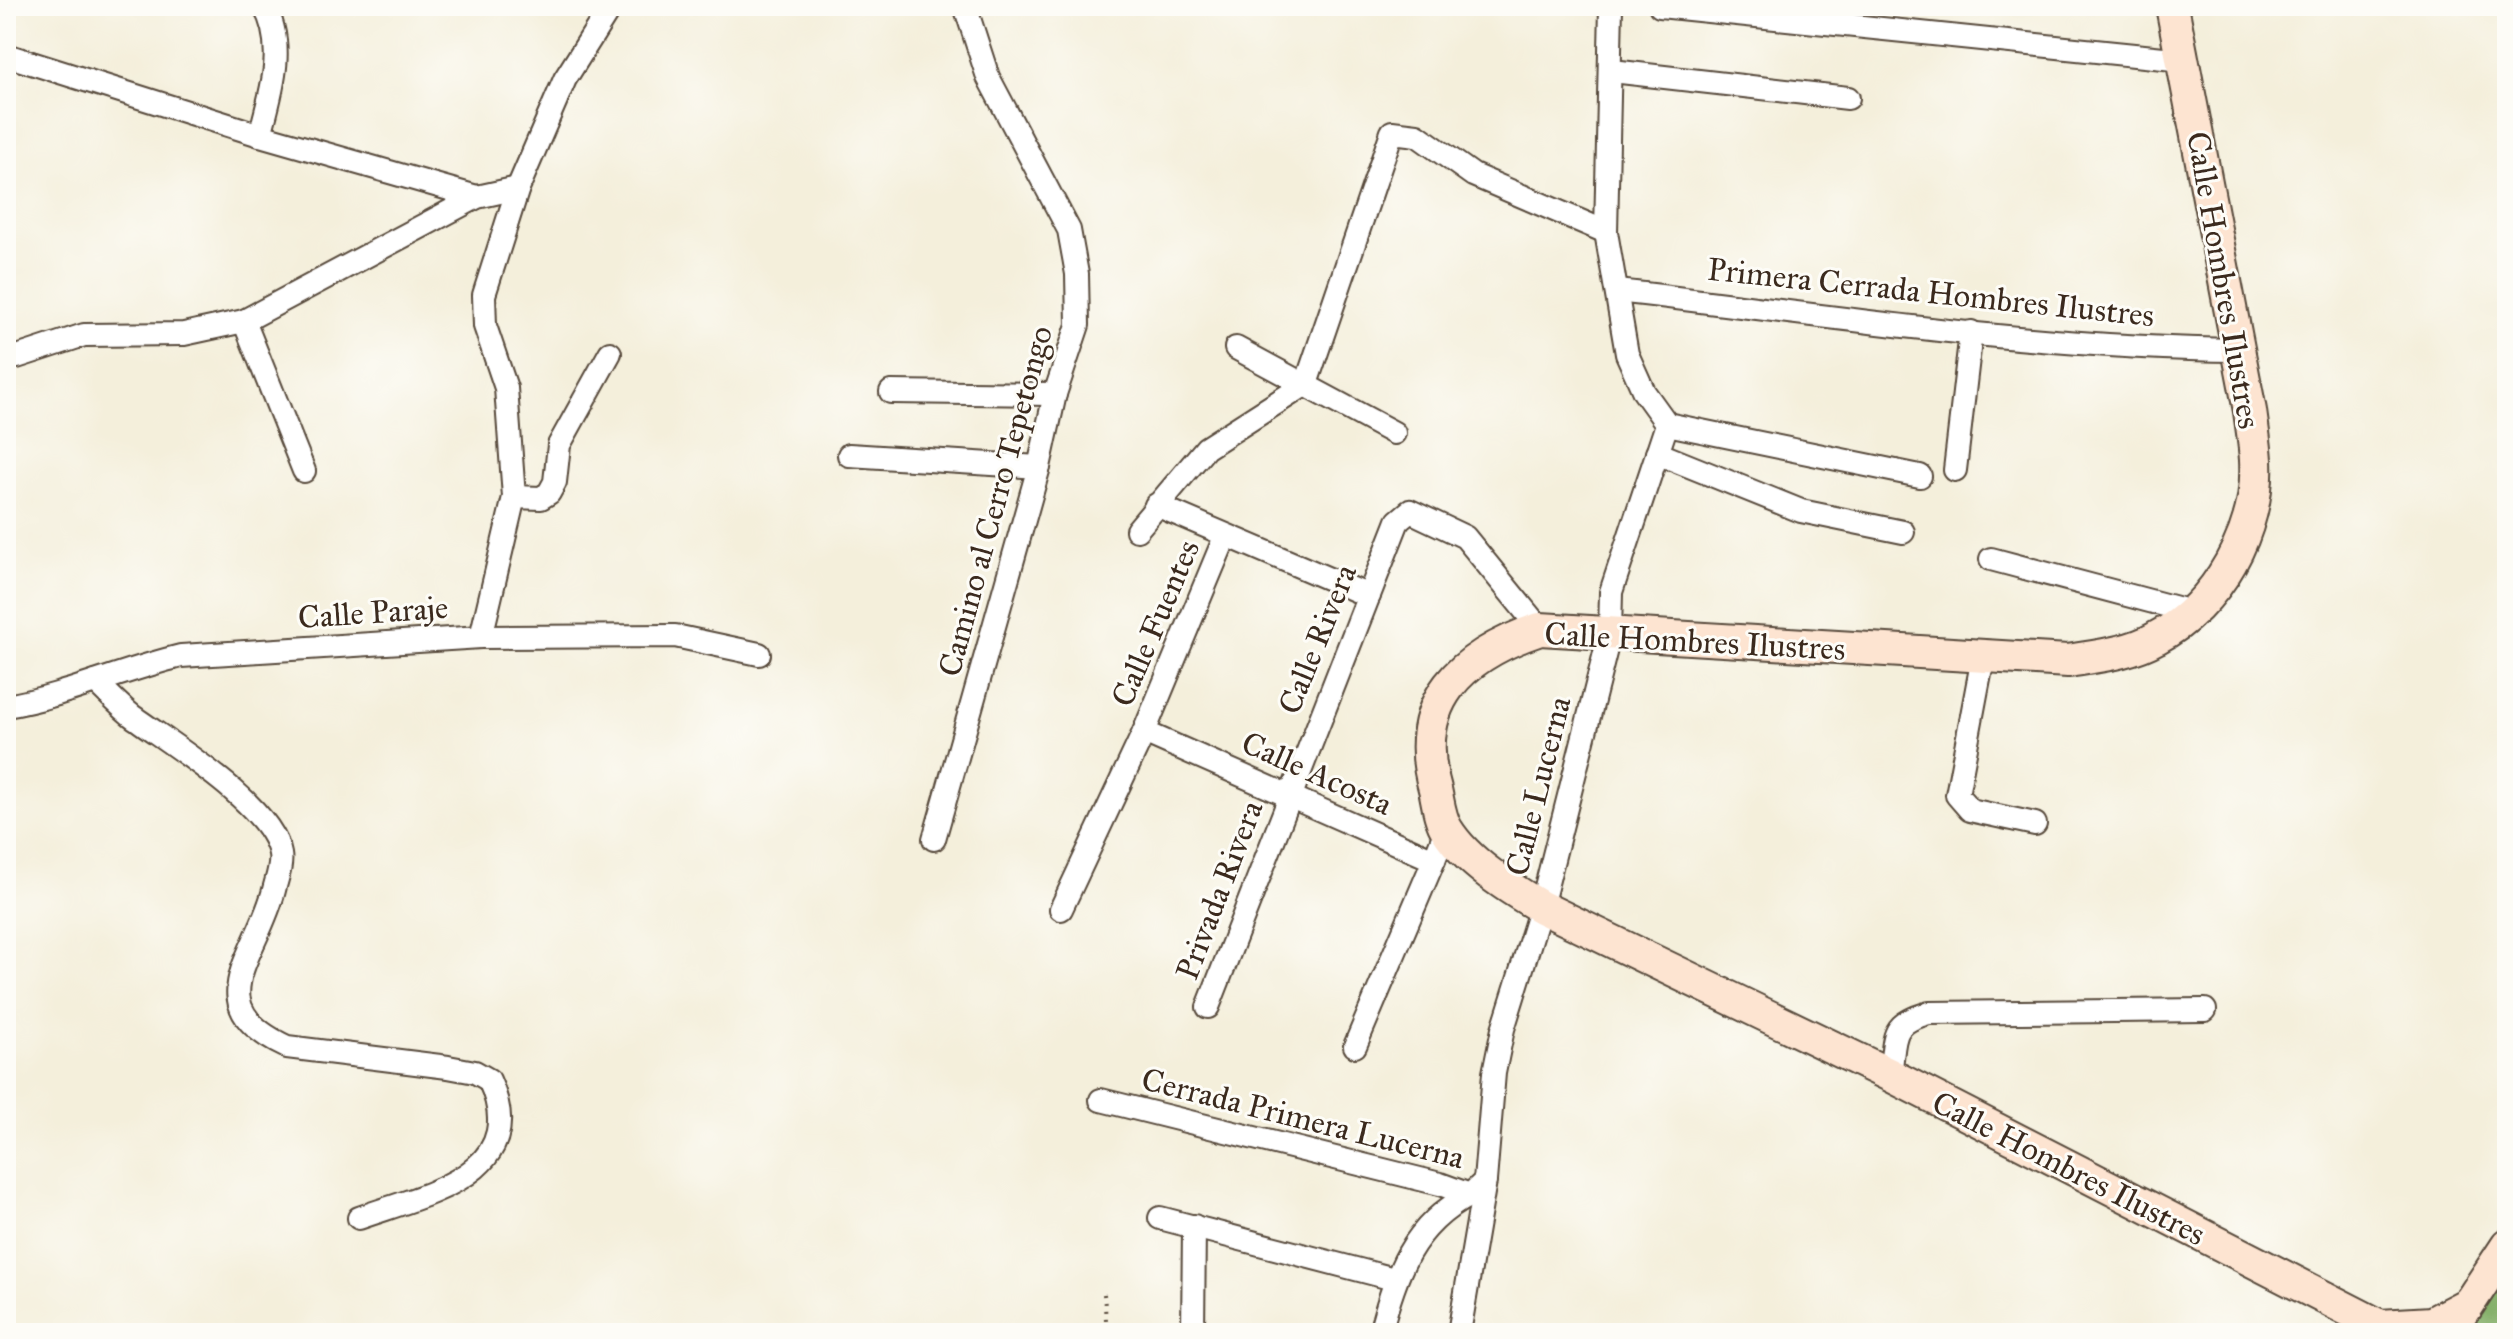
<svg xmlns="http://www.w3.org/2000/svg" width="2513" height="1339" font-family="'IM FELL Great Primer',serif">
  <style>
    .forest { fill: #82ae66; stroke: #5e6c42; stroke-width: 2 }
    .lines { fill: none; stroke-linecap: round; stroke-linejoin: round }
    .street-casing { stroke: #57483a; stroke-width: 26 }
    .secondary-casing { stroke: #57483a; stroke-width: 36 }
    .path { stroke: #57483a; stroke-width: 4; stroke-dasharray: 2 6; stroke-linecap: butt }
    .street { stroke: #fff; stroke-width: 22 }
    .secondary { stroke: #fde4d1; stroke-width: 32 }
    .labels { text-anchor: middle; stroke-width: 6; stroke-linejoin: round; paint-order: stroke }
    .street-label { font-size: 32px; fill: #3b2a1e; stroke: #fdfcf7 }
  </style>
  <rect width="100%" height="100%" fill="#fdfcf7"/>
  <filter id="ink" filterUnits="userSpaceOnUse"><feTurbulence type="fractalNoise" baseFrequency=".0125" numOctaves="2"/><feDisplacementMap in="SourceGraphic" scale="16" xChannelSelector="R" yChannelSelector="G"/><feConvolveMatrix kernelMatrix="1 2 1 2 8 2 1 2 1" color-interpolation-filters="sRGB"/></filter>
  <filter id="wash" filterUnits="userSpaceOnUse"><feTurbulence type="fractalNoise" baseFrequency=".006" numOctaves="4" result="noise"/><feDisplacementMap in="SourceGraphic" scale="32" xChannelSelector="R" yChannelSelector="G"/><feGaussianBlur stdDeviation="1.8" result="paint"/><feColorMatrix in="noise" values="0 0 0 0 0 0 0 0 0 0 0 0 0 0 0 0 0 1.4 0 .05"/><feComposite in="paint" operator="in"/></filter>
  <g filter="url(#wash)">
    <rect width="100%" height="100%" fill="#f4efdb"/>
    <polygon class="forest" points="2507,1266 2507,1333 2454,1333"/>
  </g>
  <g filter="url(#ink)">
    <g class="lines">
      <defs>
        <g id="street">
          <polyline points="1660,6 2183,60"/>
          <polyline points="6,55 260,135 477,197"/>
          <polyline points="1612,71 1848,98"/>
          <path d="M260 135C271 93 287 46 264 6"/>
          <path d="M1618 291C1824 315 2031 348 2239 350"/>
          <polyline points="1236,348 1394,433"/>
          <polyline points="6,355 17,357 84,335 184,334 244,321"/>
          <polyline points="891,392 1055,394"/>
          <polyline points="1667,424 1920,476"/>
          <polyline points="1657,453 1801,511 1903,532"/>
          <polyline points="849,455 1039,467"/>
          <polyline points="1955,470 1971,332"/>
          <polyline points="304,471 244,321 477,197 518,188"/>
          <polyline points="514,497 541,498 549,493 555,482 559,445 610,353"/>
          <polyline points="1156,505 1369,596"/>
          <polyline points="1137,530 1206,448 1306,384 1392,132 1417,135 1473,175 1606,232"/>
          <polyline points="1991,559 2195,613"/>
          <polyline points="481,637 675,636 759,654"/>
          <polyline points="1983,657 1957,795 1970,810 2035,824"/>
          <path d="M96 682C107 693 119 705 131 715 170 744 272 805 280 854 282 865 277 878 274 890 257 957 196 1005 287 1047L448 1067 475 1072 489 1080C533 1175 422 1195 359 1218"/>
          <path d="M6 706C66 696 122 670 181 656L481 637 514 497 506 388 485 326 484 295 518 188 565 79 611 6"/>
          <polyline points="1144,732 1434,860 1446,830"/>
          <polyline points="934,839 1039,467 1055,394 1078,325 1077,274 1069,230 988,77 965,6"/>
          <polyline points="1061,909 1144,732 1225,537"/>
          <polyline points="1208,1007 1398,521 1410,511 1465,537 1540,629"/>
          <polyline points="1355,1046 1434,860"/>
          <path d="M1890 1075C1896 1037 1888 1024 1929 1013L2205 1010"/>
          <polyline points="1101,1100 1440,1184 1470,1195 1485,1181"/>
          <polyline points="1160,1218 1394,1279"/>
          <polyline points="1193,1333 1194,1226"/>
          <path d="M1380 1333C1395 1274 1412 1225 1470 1195"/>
          <polyline points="1459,1333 1485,1181 1494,1073 1503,1029 1541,907 1610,633 1611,592 1667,424 1644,392 1627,354 1606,232 1611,6"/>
        </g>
        <g id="secondary">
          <path d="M2172 6 2250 411C2252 427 2255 443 2256 460 2260 530 2217 606 2156 638 2130 653 2097 656 2068 661L1540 629C1462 655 1410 701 1435 789 1438 802 1440 820 1447 830 1467 862 1509 888 1541 907L1890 1075 2380 1326 2432 1323 2468 1304"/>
          <polyline points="2458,1320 2507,1246"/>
        </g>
      </defs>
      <use href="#street" class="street-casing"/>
      <use href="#secondary" class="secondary-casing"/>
      <polyline class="path" points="1104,1294 1107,1333"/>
      <use href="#street" class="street"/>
      <use href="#secondary" class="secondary"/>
    </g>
  </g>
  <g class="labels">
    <g class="street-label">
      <text transform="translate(2224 280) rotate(80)" y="11">Calle Hombres Ilustres</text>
      <text transform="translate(1931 292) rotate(6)" y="11">Primera Cerrada Hombres Ilustres</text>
      <text transform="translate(995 501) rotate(-75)" y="11">Camino al Cerro Tepetongo</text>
      <text transform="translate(373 612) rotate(-4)" y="11">Calle Paraje</text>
      <text transform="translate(1155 623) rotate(-67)" y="11">Calle Fuentes</text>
      <text transform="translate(1317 639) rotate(-68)" y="11">Calle Rivera</text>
      <text transform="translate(1695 641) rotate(3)" y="11">Calle Hombres Ilustres</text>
      <text transform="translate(1317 773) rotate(24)" y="11">Calle Acosta</text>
      <text transform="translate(1538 786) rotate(-76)" y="11">Calle Lucerna</text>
      <text transform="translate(1219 890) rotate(-69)" y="11">Privada Rivera</text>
      <text transform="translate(1303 1118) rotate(14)" y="11">Cerrada Primera Lucerna</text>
      <text transform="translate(2069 1168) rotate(27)" y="11">Calle Hombres Ilustres</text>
    </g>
  </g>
  <rect width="2513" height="1339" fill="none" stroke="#fdfcf7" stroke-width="32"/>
</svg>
